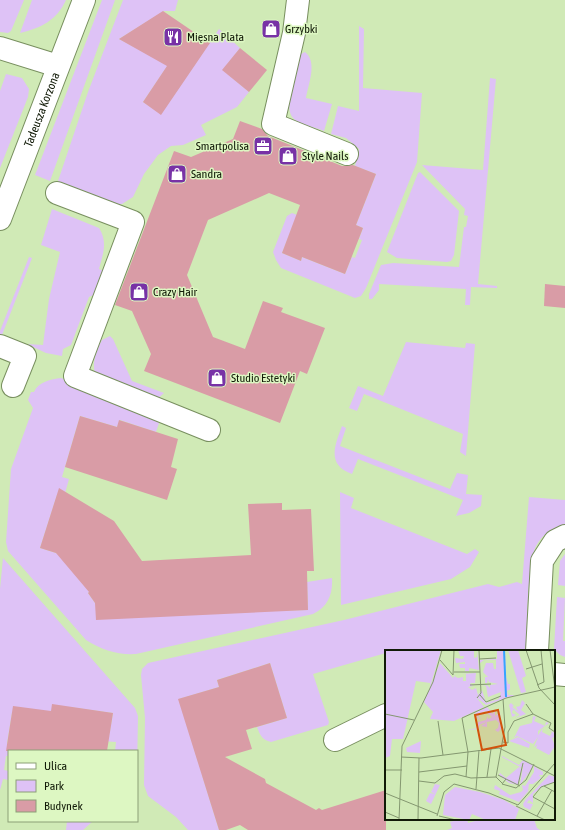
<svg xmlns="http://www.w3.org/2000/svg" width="565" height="830" font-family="'Asap Condensed',sans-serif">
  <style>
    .green { fill: #dec2f6 }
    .building { fill: #d99ca6 }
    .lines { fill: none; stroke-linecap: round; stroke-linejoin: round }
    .minor-casing { stroke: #788f5f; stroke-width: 24 }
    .minor { stroke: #fff; stroke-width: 22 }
    .labels { text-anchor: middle; stroke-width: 3; stroke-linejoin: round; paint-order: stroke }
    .poi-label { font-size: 12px; fill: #111a07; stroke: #ddf7c2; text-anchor: start }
    .street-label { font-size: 12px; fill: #111a07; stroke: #ddf7c2 }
    .inset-river { fill: none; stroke: #37a3ff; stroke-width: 2 }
    .inset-road { fill: none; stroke: #849770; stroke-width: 1 }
    .view { fill: #d2530c; fill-opacity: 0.15; stroke: #d2530c; stroke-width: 2 }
    .inset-edge { fill: none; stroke: #111a07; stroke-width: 2 }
  </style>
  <rect width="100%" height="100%" fill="#d0eab6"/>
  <g class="green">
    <polygon points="0,0 24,0 11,31 8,33 0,32"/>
    <path d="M32 0H66C57 20 41 28 20 33Z"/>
    <polygon points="102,0 115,0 50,181 35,175"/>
    <polygon points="123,0 178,0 175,11 164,11 119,39 168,65 143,102 161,114 219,29 240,48 223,70 249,92 237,107 201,125 206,135 183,145 171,146 158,155 144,174 133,197 122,204 114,205 57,184 88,92"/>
    <polygon points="359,26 364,29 363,88 422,93 417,162 366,288 361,296 355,298 281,268 276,260 273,252 287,216 292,213 297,215 282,253 301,261 302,257 345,274 352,257 355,258 362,240 359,239 363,228 356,225 376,174 355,166 359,149 346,138 331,134 338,106 359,111"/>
    <path d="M305 52C318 62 308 85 306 98L332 104 324 131C315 127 299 125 293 118 283 107 296 68 299 55Z"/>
    <polygon points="6,74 22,78 29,89 28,97 0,168 0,91"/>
    <polygon points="490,78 496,79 478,284 497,286 497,288 471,287 470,305 465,305 466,289 379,284 379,290 372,299 369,299 369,294 381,265 393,263 459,267 464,227 466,227 468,216 464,215 465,209 422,165 483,170"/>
    <polygon points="420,172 459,211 454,255 451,261 447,262 397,258 387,252 418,173"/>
    <path d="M52 209 99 228C108 242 103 254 99 269L104 271 96 294 89 297 71 345 63 349 62 356 46 353 27 344 43 345 49 299 60 252 41 245Z"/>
    <polygon points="29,257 32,258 2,335 0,334 0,331"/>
    <path d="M110 336 113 339 132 381 164 393 156 400 95 374C92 361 96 351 102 340Z"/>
    <polygon points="406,342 465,348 466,343 475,344 466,456 460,452 463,434 364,394 357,411 349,408 358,386 383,396"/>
    <path d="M61 378 161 417 156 432 120 420 117 427 80 416 62 477 69 479 64 497 57 495 40 548 56 553 99 584 88 593 95 603 271 611 308 610 307 582 332 578C333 594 328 607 313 614L136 654C117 655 102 650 86 640L8 551 6 542 11 469 33 408 28 400 31 392H34C38 382 51 379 61 378Z"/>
    <path d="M342 426 346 428 340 446 450 489 457 473 468 475 466 494 482 495 481 506 469 513 456 516 463 500 358 459 352 474C326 465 335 445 342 426Z"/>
    <polygon points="340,492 354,498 351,508 467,554 475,549 479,552 470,567 451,579 341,605"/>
    <path d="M529 497 565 500V525C553 527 542 535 536 546 527 564 527 628 526 651H386V653L313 674 329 722 328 725 271 742C262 740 260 735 257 727L287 718 270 663 217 680 219 687 179 699 199 765 205 763 202 775 219 830H188L176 817 148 796 144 785 145 718 141 675 142 669 148 663 344 620 488 584 499 587 517 582 522 584Z"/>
    <polygon points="565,554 565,586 558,585 560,561"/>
    <polygon points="3,558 135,708 138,716 137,772 137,751 115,751 116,742 102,741 110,731 113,713 69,707 51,711 12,713 7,743 9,756 6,756 4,770 9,771 9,780 3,779 0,790 0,589"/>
    <polygon points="557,597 565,598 563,641 565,641 565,657 560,655 554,649"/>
    <polygon points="460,819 467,819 468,823 482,819 534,819 537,828 540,830 447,830 452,828 450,822"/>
    <polygon points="67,821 93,821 83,830 66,830"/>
  </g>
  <g class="building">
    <polygon points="163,11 210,43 161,115 143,102 167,66 119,39"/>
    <polygon points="240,48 267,70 249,92 222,70"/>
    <polygon points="240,121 262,129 268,136 342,166 353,165 376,174 356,225 363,228 345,274 302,257 301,261 282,253 300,205 269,193 208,220 187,275 213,337 245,349 263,301 283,308 281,312 325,328 307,374 300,371 280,423 144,371 151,354 132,311 115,305 174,151 191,157 233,139"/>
    <polygon points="545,284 565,286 565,308 544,306"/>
    <polygon points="80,416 117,427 119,420 178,439 171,467 177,469 167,500 65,467"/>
    <polygon points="59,488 114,521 142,561 251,555 248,504 282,503 282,510 311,509 314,571 307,571 308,610 96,620 95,603 88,593 89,592 56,553 40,548"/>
    <polygon points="270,663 287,718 246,730 252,749 225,757 265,779 266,783 316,810 319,808 322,810 386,790 386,830 248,830 240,825 226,830 219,830 178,699 219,687 217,680"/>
    <polygon points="52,704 113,713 107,751 6,751 13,706 51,711"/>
  </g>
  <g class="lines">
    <defs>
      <g id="minor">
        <polyline points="298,0 294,33 273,124 347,154"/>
        <polyline points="0,48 58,66"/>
        <polyline points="57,193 133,222 75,376 209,430"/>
        <path id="s1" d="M0 219 84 0"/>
        <polyline points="0,346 25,356 13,386"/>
        <polyline points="537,651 542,561 555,541 565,536"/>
        <polyline points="554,674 565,675"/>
        <polyline points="335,740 386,715"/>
      </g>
    </defs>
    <use href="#minor" class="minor-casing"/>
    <use href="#minor" class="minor"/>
  </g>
  <defs>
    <symbol id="shop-square" viewBox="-11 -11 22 22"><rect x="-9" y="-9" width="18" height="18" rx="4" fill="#7832a6" stroke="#ddf7c2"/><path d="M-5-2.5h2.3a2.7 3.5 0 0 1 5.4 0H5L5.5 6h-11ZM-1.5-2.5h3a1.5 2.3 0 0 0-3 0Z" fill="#fff"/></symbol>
    <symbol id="restaurant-square" viewBox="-11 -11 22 22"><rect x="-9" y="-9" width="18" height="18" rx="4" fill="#7832a6" stroke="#ddf7c2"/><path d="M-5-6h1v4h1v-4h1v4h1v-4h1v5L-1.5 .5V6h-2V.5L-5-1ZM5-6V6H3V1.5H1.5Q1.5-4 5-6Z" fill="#fff"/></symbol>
    <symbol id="office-square" viewBox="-11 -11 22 22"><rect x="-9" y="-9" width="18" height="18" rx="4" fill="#7832a6" stroke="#ddf7c2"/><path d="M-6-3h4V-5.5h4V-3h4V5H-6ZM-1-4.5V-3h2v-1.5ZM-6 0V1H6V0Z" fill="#fff"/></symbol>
  </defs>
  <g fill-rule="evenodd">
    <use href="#shop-square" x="260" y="18" width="22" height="22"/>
    <use href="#restaurant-square" x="162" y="26" width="22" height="22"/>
    <use href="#office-square" x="252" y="135" width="22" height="22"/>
    <use href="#shop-square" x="277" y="145" width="22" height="22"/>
    <use href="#shop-square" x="166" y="163" width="22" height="22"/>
    <use href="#shop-square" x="128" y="281" width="22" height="22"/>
    <use href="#shop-square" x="206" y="367" width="22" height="22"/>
  </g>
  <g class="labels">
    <g class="poi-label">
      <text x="285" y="33">Grzybki</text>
      <text x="187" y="41">Mięsna Plata</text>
      <text x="249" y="150" text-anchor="end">Smartpolisa</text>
      <text x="302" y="160">Style Nails</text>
      <text x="191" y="178">Sandra</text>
      <text x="153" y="296">Crazy Hair</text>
      <text x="231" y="382">Studio Estetyki</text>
    </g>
    <g class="street-label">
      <text dy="4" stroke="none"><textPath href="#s1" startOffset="117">Tadeusza Korzona</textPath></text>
    </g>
  </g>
  <g transform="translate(385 650)">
    <rect width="170" height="170" fill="#d0eab6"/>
    <path d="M0 0H56L45 37V33L31 31 18 89H7L5 106 0 108ZM73 0H89V8L92 7V0L94 20 84 18V21H80V18H75L74 14H80V12L71 13 70 8 78 9 79 6H75ZM112 0H120L121 27 123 34H125V39L122 41 123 45H130L101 55 91 47 99 57 69 71 45 69 48 62 39 52 55 13 68 28 71 24 69 26 73 28 78 27V31H81V24H77L91 23 90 33H85L88 36 83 37 87 40 91 38 93 45 97 40 101 53 114 49 116 42 103 47 101 36H98L101 35 103 36 105 38V35L113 34 104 32 103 29 102 33H100V27H103L98 22 101 13H108L109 19H111V10H99L95 13V10H96L112 9ZM123 0H133L141 26 137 28 141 42 136 43ZM137 50 140 53 136 60 141 64 130 68 135 65 128 59 127 63 131 65 127 67 124 55 126 53 129 56 127 57 133 61 131 57 135 56ZM102 57 108 64 110 59V66L115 62 116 79 113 82 110 80 113 78 114 73 111 70 102 72V77L96 76 102 72 94 75V79L82 80 93 78V72L101 70 103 66V69L107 67 100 61 93 65 94 69 97 68 94 70 90 63ZM148 66 151 67 149 71 158 75 160 76 161 72 164 73 153 81V85L158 78 157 82 165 86 167 82 164 80 170 83V87L167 88 170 96 164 105 151 98 152 95 149 97 153 87 148 94 132 86 129 88 135 76 147 73ZM133 87 145 94 144 98 124 91ZM36 91 35 103 22 102 21 98ZM117 101V106L134 115 138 110 148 115 144 124 138 121 143 124 135 135 139 111 137 118 117 107ZM149 116 158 122V125H154L156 128 148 134H144L143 141 146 138 134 152 114 144 115 141 109 139 110 135 125 145 136 142 138 140 137 135 140 136 149 122ZM134 117 137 119 133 135 124 133 114 125 115 123 121 128ZM164 125 170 127V132L158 136 148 144V153L144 150 142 153 148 154 145 160 139 157 138 154 141 149ZM50 134 55 135 46 154 41 151 45 143 50 144 46 142ZM70 137 95 142 119 150 141 163 134 159 130 170H101L87 164 84 170 58 165 60 145Z" fill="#dec2f6"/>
    <path class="inset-river" d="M119 0 121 47"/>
    <path class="inset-road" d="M141 0 154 38 170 55M165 0 170 39M94 9 111 8M55 10 68 25 69 0M141 19 157 14M69 22H95M85 35 106 34M152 35 159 32 156 0M95 45 101 52 116 46M92 48 96 43 94 0M141 54 148 64M0 64 29 70M53 71 58 105M118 92 123 93V82L129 71 148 64 166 73 164 78 170 82M16 107 36 108 114 98 170 126M0 120H17M34 122 82 116M113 125 121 129 117 134 131 138 141 130 149 114M81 127 83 102 77 68 121 48 170 37M102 127 106 99M121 129 135 136M34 131 50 133 59 126 70 124 86 128 111 127M170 132 156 137 148 147 170 159M117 133 111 127 120 77 118 49M133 135 138 113M159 136 170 142M91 139 94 100M0 143 52 164M133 155 170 113M131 156 160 170M0 162 14 168M52 166 59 142 69 134 104 143 133 155M54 166 71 170M152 166 167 140M14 170 17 96 48 32 57 0M33 170 34 108"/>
    <path class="view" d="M113 60 121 95 97 100 90 65Z"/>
    <rect width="170" height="170" class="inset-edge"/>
  </g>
  <rect x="8" y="750" width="130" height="72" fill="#ddf7c2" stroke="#8b9f77"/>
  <rect x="16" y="763" width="20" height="6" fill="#ffffff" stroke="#8b9f77"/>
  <text x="44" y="770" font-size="12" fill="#111a07">Ulica</text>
  <rect x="16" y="780" width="20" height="12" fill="#dec2f6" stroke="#8b9f77"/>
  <text x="44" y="790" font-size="12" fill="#111a07">Park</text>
  <rect x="16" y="800" width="20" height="12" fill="#d99ca6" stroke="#8b9f77"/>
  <text x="44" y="810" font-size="12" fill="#111a07">Budynek</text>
</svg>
